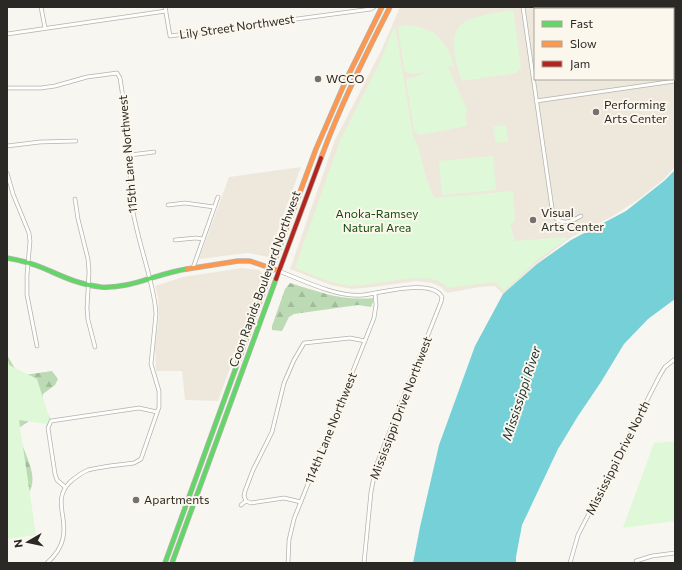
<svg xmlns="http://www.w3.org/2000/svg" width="682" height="570" font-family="Commissioner,sans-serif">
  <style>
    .built { fill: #eee8dc; fill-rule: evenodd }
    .forest { fill: url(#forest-firs) }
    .park { fill: #dff8d8 }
    .water { fill: #76d0d8 }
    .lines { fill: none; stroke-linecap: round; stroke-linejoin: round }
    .street-casing { stroke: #b5b3af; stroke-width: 4.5 }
    .fast-casing { stroke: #b5b3af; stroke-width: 5.5 }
    .slow-casing { stroke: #b5b3af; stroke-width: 5.5 }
    .jam-casing { stroke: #b5b3af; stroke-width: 5.5 }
    .street { stroke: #fefefd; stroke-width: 3 }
    .fast { stroke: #63d668; stroke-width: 4 }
    .slow { stroke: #ff974d; stroke-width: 4 }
    .jam { stroke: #b3261e; stroke-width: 4 }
    .poi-dot { fill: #73716d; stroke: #fcf7ed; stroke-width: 1.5 }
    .labels { text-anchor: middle; stroke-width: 4; stroke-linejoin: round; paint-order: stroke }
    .street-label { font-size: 12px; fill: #2b2926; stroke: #fcf7ed }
    .poi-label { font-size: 12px; fill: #2b2926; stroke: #fcf7ed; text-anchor: start }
    .park-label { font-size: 12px; fill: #134e0c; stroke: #fcf7ed }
    .water-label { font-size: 13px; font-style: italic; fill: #1a3033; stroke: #fcf7ed }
  </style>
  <defs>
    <pattern id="forest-firs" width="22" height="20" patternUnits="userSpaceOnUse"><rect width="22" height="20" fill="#bcdbb4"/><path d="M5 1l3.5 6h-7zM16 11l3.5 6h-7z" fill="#a2bc9b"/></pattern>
  </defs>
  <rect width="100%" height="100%" fill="#f8f6f0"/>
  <g class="built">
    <path d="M400 7H675V167L663 180 639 199 613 216 570 238 536 264 503 294 495 286 480 287 447 293 441 287 432 283 416 281 374 287 352 289 331 285 290 269 335 140 382 49ZM535 9H673V79H535Z"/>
    <polygon points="301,167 268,257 248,253 199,259 229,177"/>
    <polygon points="242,268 259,270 262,273 263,277 218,401 185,400 182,371 156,371 155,347 159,316 158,297 155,286 183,277"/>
  </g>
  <g class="forest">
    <path d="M290 283C320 292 341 301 373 298V302L371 307 358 305 294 314 289 317 282 331 272 330V326L285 289Z"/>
    <path d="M7 355 17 372 24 375 52 371 58 379 55 385 43 394 41 405 51 419 46 422 29 421 19 428C19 451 43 474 27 496L7 366Z"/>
  </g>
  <g class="park">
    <path d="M513 10 521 67 516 73 462 81C458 69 454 57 454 44 454 38 456 28 462 24 474 15 498 13 513 10Z"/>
    <path d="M408 25C435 29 447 39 454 66L448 67 468 112 465 113 467 126 419 135 414 130 406 79 415 77 427 72 410 74 404 70 398 27Z"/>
    <path d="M395 26 413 136 418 146 427 181 434 198 513 191 515 222 510 224 515 241 565 237 567 239 537 260 504 291 495 282 447 288C433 267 374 287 351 286 332 284 313 275 295 268L340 141 379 64Z"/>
    <polygon points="506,125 508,141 496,143 493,127"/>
    <polygon points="493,156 496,190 442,195 439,161"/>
    <polygon points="7,355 9,365 37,379 50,420 46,424 19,420 36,535 7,539"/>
    <polygon points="675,441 675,521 623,528 654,443"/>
  </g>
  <polygon class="water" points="675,170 675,299 648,319 624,344 601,382 578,416 558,449 522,525 516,557 516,563 413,563 420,527 439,445 475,346 503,294 537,264 571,240 626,211 664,181"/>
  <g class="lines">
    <defs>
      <g id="street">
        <polyline points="41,7 45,28"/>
        <polyline points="165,7 170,36 371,9 374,7"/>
        <path d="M523 7 553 215C561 226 571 222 581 216"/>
        <polyline points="671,7 671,9"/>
        <polyline points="673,22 675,38"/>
        <polyline points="7,34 166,11"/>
        <path d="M7 88H41L55 86 87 77 117 73 120 78C124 104 128 129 130 154 131 172 129 189 132 206 137 239 150 271 155 304L156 314 151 364 159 391V407L141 459 134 463C119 465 103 466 88 470 81 473 76 477 70 482 52 500 68 517 63 538 61 548 55 556 47 563"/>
        <polyline points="536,101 675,81"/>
        <polyline points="7,146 40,142 76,141"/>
        <polyline points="130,155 154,152"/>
        <polyline points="7,173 13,194 29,233 30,241 27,275 27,295 37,346"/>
        <polyline points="75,199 78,219 88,259 89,272 87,308 88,320 95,347"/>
        <polyline points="168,205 185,203 214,207"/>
        <polyline points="175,240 196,238 203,239"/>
        <polyline points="193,268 218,197"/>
        <path d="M279 271C302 280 338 298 363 295 381 293 432 278 442 297L441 302 376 466 371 492 364 563"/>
        <polyline points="65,487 57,480 55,474 48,428 51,421 139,408 157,412"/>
        <polyline points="246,501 244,496 245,491 253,470 272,432 284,383 294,360 304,343 350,338 365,341"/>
        <polyline points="246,501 251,503 284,498 301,502"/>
        <polyline points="241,505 246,501"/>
        <polyline points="636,561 652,556 675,553"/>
        <polyline points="288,563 289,540 294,519 374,318 376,305 375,293"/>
        <polyline points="570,563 578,535 660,375 665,367 675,359"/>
      </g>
      <g id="fast">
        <path d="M7 258C19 260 31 263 43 268 62 276 79 285 101 287 131 289 158 273 187 269"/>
        <polyline points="165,563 283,238"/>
        <polyline points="172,563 276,279"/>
      </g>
      <g id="slow">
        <path d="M321 158C340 106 365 56 390 7"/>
        <polyline points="283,238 316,149 346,80 382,7"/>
        <polyline points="187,269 238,261 250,261 279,271"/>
      </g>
      <polyline id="jam" points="276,279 321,158"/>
    </defs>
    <use href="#street" class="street-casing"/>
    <use href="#fast" class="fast-casing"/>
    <use href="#slow" class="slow-casing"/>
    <use href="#jam" class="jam-casing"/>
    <use href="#street" class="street"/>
    <use href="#fast" class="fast"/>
    <use href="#slow" class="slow"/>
    <use href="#jam" class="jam"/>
  </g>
  <g class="poi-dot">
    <circle cx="318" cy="79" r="4"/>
    <circle cx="596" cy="112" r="4"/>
    <circle cx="533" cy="220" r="4"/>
    <circle cx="136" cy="500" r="4"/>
  </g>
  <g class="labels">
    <g class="street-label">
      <text transform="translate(237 27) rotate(-8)" y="4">Lily Street Northwest</text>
      <text transform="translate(128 154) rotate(-95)" y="4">115th Lane Northwest</text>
      <text transform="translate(265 279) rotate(-70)" y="4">Coon Rapids Boulevard Northwest</text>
      <text transform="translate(401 408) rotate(-69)" y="4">Mississippi Drive Northwest</text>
      <text transform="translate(331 428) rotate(-68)" y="4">114th Lane Northwest</text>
      <text transform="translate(618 458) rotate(-63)" y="4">Mississippi Drive North</text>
    </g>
    <g class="poi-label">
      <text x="326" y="83">WCCO</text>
      <text x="604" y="109">Performing<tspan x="604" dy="14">Arts Center</tspan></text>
      <text x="541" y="217">Visual<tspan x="541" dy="14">Arts Center</tspan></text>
      <text x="144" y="504">Apartments</text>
    </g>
    <g class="park-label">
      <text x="377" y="218">Anoka-Ramsey<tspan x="377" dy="14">Natural Area</tspan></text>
    </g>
    <g class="water-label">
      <text transform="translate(521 393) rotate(-72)" y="5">Mississippi River</text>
    </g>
  </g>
  <rect width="682" height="570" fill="none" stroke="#2b2926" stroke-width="16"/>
  <rect x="534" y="8" width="140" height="72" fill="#fcf7ed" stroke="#a8a59d"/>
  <rect x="542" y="21" width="20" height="6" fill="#63d668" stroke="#a8a59d"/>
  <text x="570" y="28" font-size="12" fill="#2b2926">Fast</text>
  <rect x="542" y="41" width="20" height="6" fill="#ff974d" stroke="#a8a59d"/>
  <text x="570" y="48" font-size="12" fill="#2b2926">Slow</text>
  <rect x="542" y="61" width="20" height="6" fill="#b3261e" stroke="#a8a59d"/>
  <text x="570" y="68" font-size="12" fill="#2b2926">Jam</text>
  <g transform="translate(28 542) rotate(261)" stroke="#fcf7ed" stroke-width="3" paint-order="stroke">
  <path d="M0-3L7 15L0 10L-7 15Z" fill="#2b2926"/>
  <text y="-6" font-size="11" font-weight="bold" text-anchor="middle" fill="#2b2926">N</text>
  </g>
</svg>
